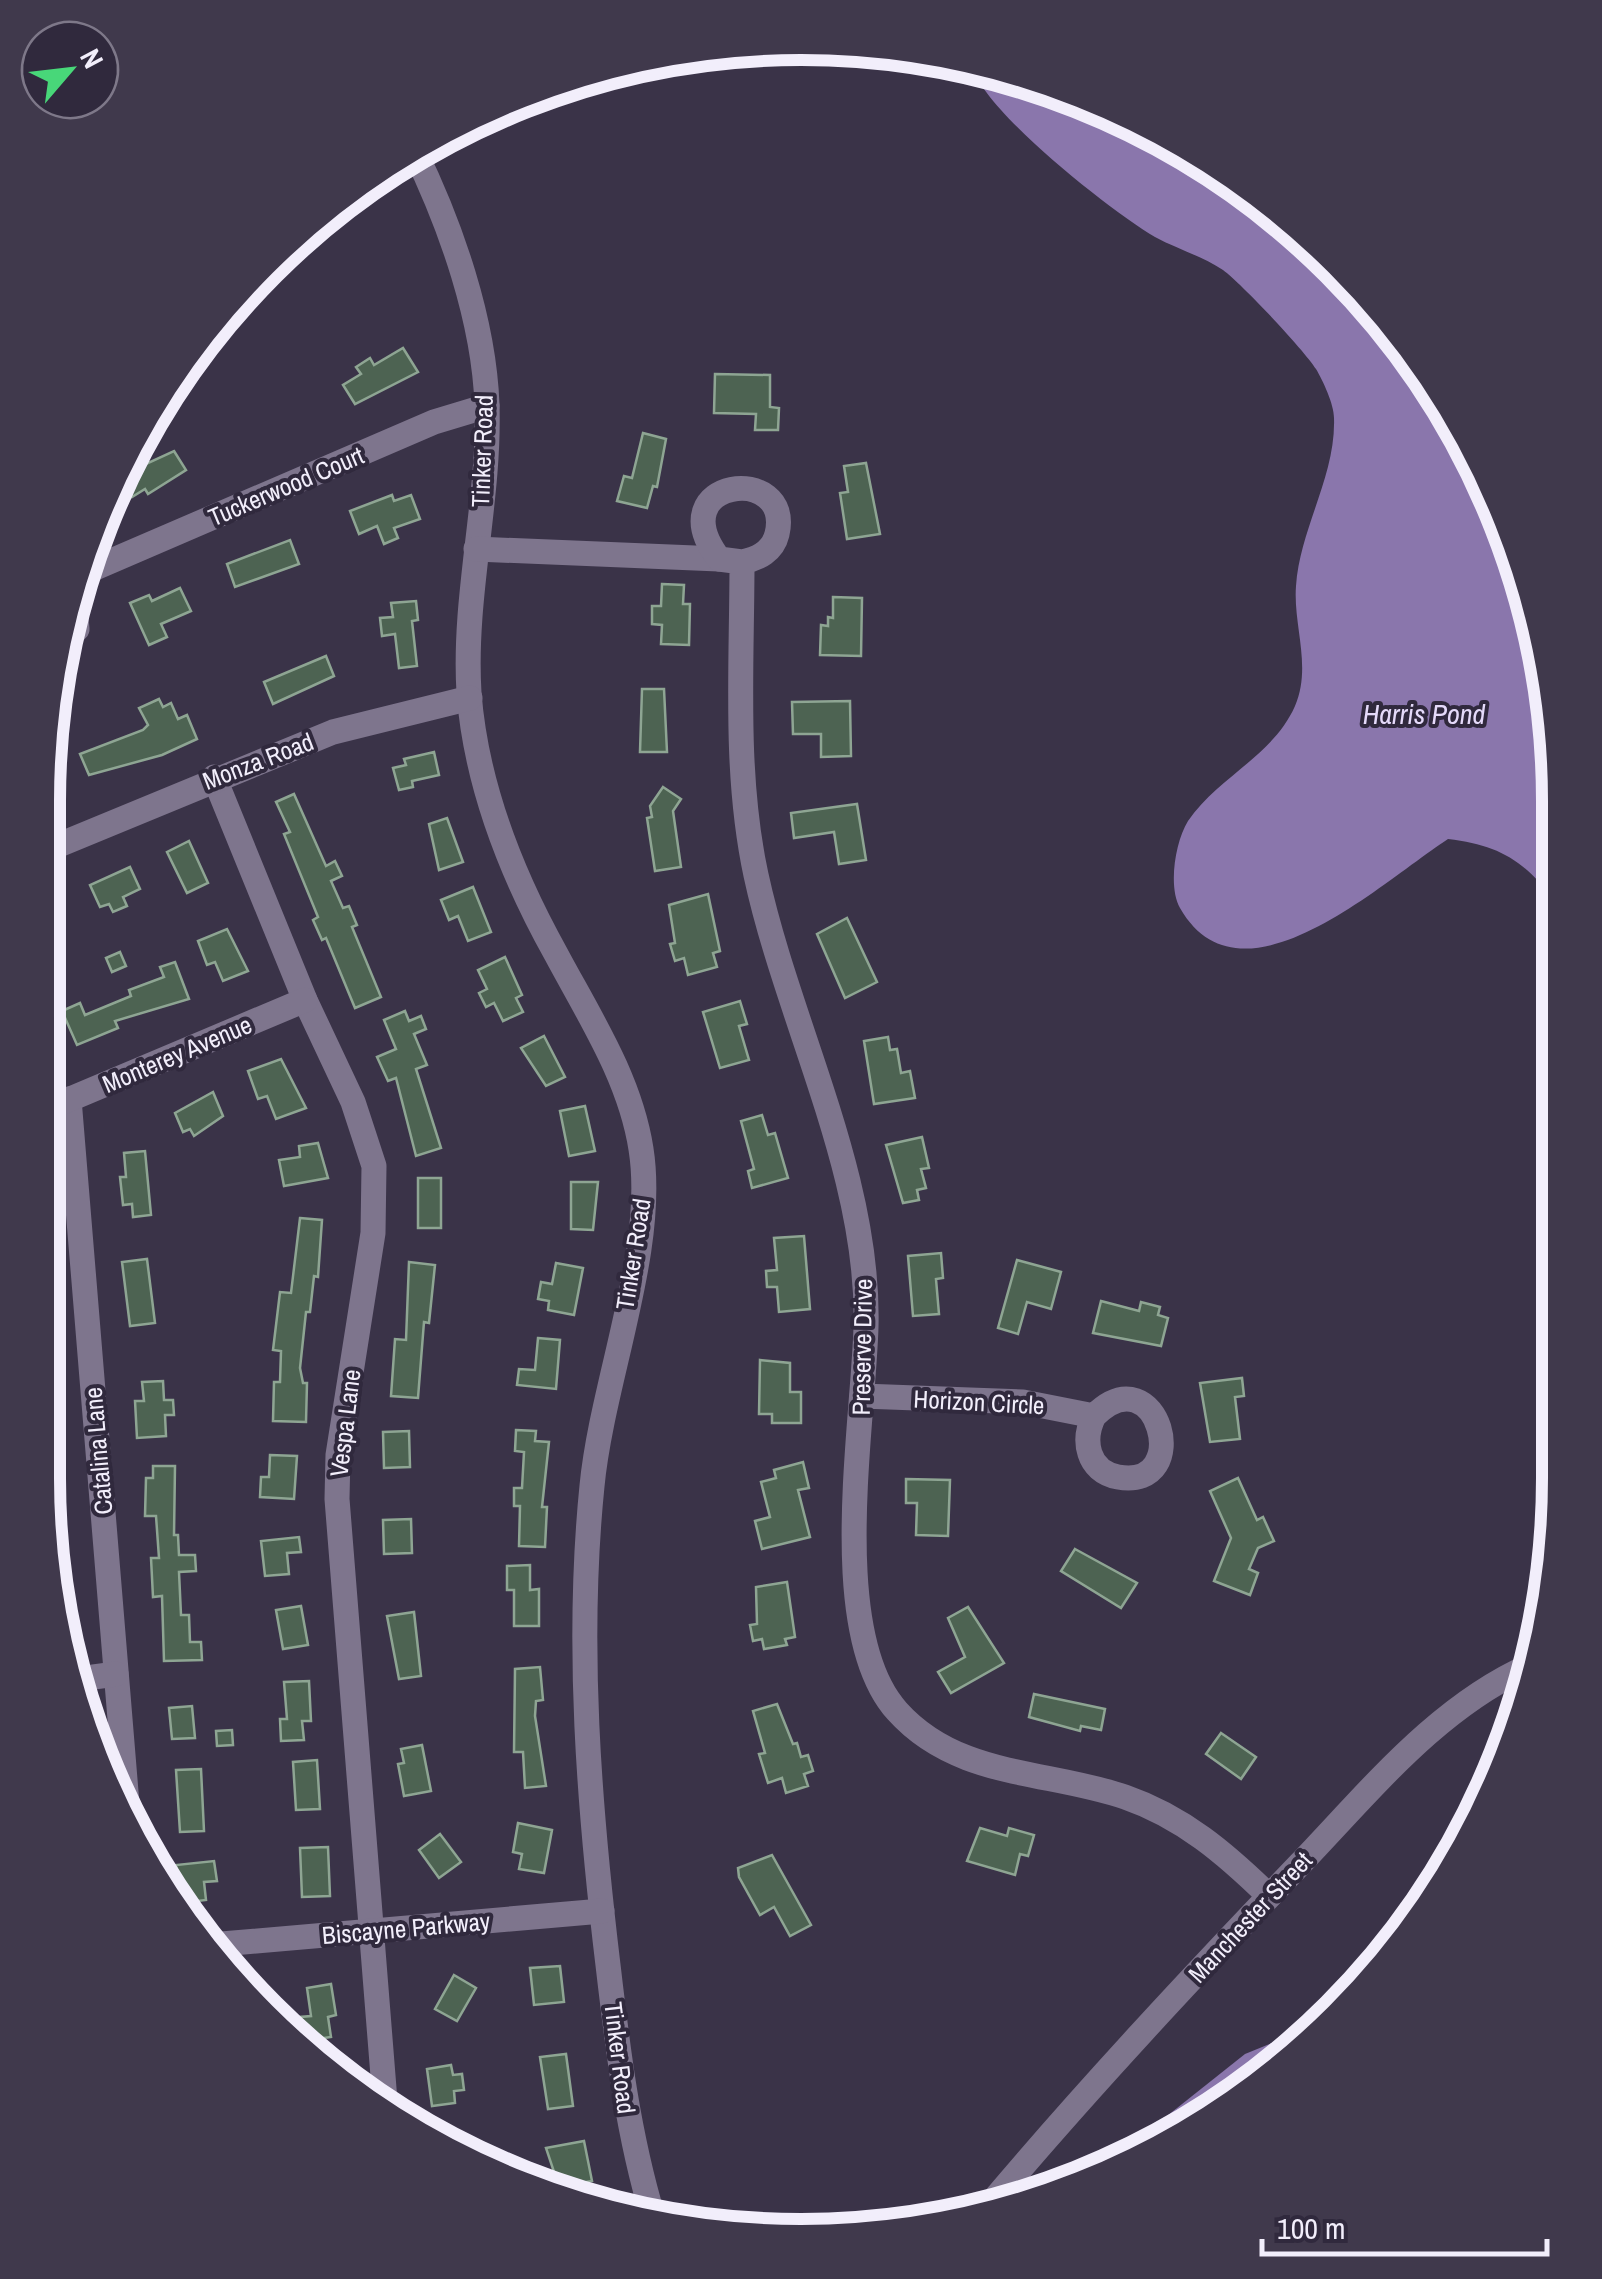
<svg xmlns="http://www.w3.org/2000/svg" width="1602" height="2279" font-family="'Archivo Narrow',sans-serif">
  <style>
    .water { fill: #8a76ac }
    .building { fill: #4d6352; stroke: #8ea593; stroke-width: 2.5 }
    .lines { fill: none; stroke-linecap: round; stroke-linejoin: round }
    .minor { stroke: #7e758d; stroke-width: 25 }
    .labels { text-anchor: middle; stroke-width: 8; stroke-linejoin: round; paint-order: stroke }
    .street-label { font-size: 25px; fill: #f2eefb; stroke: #30293d }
    .water-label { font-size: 28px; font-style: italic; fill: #e5dafa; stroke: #30293d }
    .rim { fill: none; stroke: #f2eefb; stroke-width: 12 }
  </style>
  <rect width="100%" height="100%" fill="#3a3348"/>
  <g class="water">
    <path d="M971 64 997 68 1136 120 1262 199 1371 300 1482 466 1553 701 1554 900C1524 860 1498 845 1448 839 1383 881 1241 1015 1180 908 1168 887 1175 842 1188 821 1218 777 1273 756 1295 706 1312 666 1293 626 1296 586 1300 528 1336 476 1334 418 1334 404 1323 381 1316 369 1304 350 1241 283 1223 270 1202 256 1177 249 1155 237 1111 211 982 110 971 64Z"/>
    <polygon points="1313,2026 1322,2026 1302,2048 1136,2159 1099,2170 1245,2054"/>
  </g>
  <g class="building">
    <polygon points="403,348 418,372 355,404 343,385 361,374 356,367 370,358 374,365"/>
    <polygon points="715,374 770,375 770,407 779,408 778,430 755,430 756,414 714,413"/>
    <polygon points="643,433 666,439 657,487 653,486 647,508 617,501 624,476 632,478"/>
    <polygon points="174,451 186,470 148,494 145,489 132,497 122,481 128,464 133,470"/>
    <polygon points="866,463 880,534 847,539 840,493 848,492 844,466"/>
    <polygon points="392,495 394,501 411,495 420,519 394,528 398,538 384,544 377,526 359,534 350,511"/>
    <polygon points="290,540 299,564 235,587 227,564"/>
    <polygon points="662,584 684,585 683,604 690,604 689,645 661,644 662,625 652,624 652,606 661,606"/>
    <polygon points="180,588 191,611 161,624 167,637 149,645 130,603 149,595 152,601"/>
    <polygon points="833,597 862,598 861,656 820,655 821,625 828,626 828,617 833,618"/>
    <polygon points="416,601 418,620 412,621 417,666 399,668 395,634 382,636 380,618 393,617 391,603"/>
    <polygon points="326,656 334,676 273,704 264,682"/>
    <polygon points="642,689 664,689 667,752 640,752"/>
    <polygon points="159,699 163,707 171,703 178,719 187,715 197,739 162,755 89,775 80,754 143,730 148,725 139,708"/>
    <polygon points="850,701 851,756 821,757 821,734 793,734 792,702"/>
    <polygon points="434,752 439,775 412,781 413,787 399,790 393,768 406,765 404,759"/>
    <polygon points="663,787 681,799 673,811 681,867 655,871 647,818 652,817 650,806"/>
    <polygon points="294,794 326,866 335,861 342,876 331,881 343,908 349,906 357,925 352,927 381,997 355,1008 326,938 322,940 313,920 318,917 284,834 290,832 276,802"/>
    <polygon points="857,804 866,860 839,864 834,832 794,838 791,813"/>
    <polygon points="447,818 463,862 439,870 429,824"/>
    <polygon points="189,841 208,883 187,893 167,852"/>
    <polygon points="130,867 140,889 123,897 127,906 113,912 109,904 100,907 90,885"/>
    <polygon points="473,887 491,932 468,941 458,916 449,920 441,900"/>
    <polygon points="708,894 720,951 713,953 717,967 688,975 684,958 675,961 670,944 675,943 669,905"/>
    <polygon points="847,918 877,982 845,998 817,934"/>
    <polygon points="227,929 248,971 223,981 215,962 207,965 198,941"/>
    <polygon points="120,952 126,966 112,972 106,958"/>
    <polygon points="505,957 522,995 516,998 523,1012 503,1021 494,1003 486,1007 479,993 487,989 478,970"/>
    <polygon points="175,962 189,999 115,1021 118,1028 77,1045 62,1011 80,1003 85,1015 131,996 129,990 164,977 160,967"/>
    <polygon points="740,1001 747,1024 739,1026 749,1060 720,1068 703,1012"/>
    <polygon points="405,1011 409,1021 421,1016 426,1029 414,1034 427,1065 416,1069 441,1148 416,1156 396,1078 388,1081 377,1057 396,1049 384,1020"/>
    <polygon points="544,1036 565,1077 546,1086 521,1048"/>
    <polygon points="888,1037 890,1050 897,1049 901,1073 910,1071 915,1098 874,1104 864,1041"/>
    <polygon points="281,1059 306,1108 276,1119 267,1096 258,1099 248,1071"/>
    <polygon points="213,1092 223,1116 194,1136 190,1129 183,1132 175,1113"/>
    <polygon points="585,1106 595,1151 569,1156 560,1111"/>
    <polygon points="762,1115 768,1135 775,1133 788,1178 752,1188 748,1171 754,1169 741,1121"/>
    <polygon points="922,1137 929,1168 921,1169 926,1188 917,1190 919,1200 903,1203 886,1145"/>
    <polygon points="318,1143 328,1178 284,1186 279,1160 300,1157 299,1146"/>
    <polygon points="145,1151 151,1215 133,1217 132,1204 123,1205 120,1177 126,1177 124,1153"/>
    <rect x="418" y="1178" width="23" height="50"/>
    <polygon points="571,1182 598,1182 593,1230 571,1229"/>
    <polygon points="300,1218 322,1220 318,1277 314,1276 310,1312 306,1312 300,1368 303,1383 307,1383 306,1422 273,1421 274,1382 280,1382 281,1351 273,1350 280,1292 291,1293"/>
    <polygon points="804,1236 810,1309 779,1312 777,1287 767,1287 766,1271 777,1270 774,1238"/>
    <polygon points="941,1253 943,1278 936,1279 939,1314 913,1316 908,1256"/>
    <polygon points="147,1259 155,1323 130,1326 122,1262"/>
    <polygon points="1017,1260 1061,1272 1051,1309 1027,1302 1018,1334 998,1328"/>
    <polygon points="409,1262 435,1265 429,1323 424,1322 418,1398 391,1396 395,1339 406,1340"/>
    <polygon points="556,1263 583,1268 574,1315 548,1310 549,1301 538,1299 541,1282 552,1284"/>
    <polygon points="1101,1301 1139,1311 1141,1302 1160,1307 1158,1315 1168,1318 1161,1346 1093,1333"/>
    <polygon points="538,1338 560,1340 556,1389 517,1385 519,1369 535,1370"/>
    <polygon points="760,1360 790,1363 790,1392 801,1392 801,1423 772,1423 772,1414 759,1414"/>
    <polygon points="1242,1378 1244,1396 1235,1397 1240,1439 1210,1442 1200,1383"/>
    <polygon points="163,1381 164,1400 173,1400 174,1415 165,1415 166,1436 137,1438 135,1401 144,1401 142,1382"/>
    <polygon points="516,1430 536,1431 535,1441 549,1442 542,1507 547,1507 545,1547 519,1546 520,1506 514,1506 514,1488 522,1488 524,1452 515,1451"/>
    <polygon points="409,1431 410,1467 384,1468 383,1432"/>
    <polygon points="270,1455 297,1456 294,1499 260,1497 261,1477 269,1477"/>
    <polygon points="803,1462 809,1488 798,1490 810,1537 762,1549 755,1521 770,1517 761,1482 776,1478 774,1470"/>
    <polygon points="153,1466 175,1466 174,1535 178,1535 179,1555 195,1555 196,1571 179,1572 181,1615 189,1615 190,1642 201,1642 202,1660 164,1661 162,1596 153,1597 151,1558 159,1558 156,1516 145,1516 146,1478 153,1478"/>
    <polygon points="1238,1478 1257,1520 1263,1517 1274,1541 1258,1548 1249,1569 1258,1573 1250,1595 1214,1581 1231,1538 1210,1491"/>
    <polygon points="906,1479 950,1480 948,1536 916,1535 917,1503 906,1503"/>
    <polygon points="411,1519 412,1553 384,1554 383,1520"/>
    <polygon points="299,1537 301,1552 287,1553 289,1574 265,1576 261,1541"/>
    <polygon points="1075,1549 1137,1583 1121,1608 1061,1571"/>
    <polygon points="530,1565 530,1590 539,1589 539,1626 514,1626 514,1590 507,1590 507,1566"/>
    <polygon points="787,1582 795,1637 785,1639 787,1645 764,1649 762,1639 753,1641 750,1625 757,1624 756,1587"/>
    <polygon points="301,1606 308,1645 283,1649 276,1610"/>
    <polygon points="968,1607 1004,1663 951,1693 938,1672 965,1657 948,1618"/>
    <polygon points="414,1612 421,1676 399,1679 387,1616"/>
    <polygon points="540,1667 543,1700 536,1701 535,1716 546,1786 525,1788 523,1752 514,1752 515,1669"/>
    <polygon points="309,1681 311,1721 302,1721 304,1740 281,1741 280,1719 287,1719 284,1682"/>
    <polygon points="1034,1694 1105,1709 1101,1730 1081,1726 1080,1731 1029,1717"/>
    <polygon points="777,1704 793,1744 797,1743 801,1757 808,1755 813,1771 804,1774 808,1786 786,1793 782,1778 768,1783 759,1754 765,1753 753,1711"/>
    <polygon points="192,1706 195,1738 172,1739 169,1708"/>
    <polygon points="232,1730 233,1745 217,1746 216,1731"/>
    <polygon points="1221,1733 1256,1757 1241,1779 1206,1754"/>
    <polygon points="422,1745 431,1791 404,1796 398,1764 404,1763 401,1749"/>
    <polygon points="317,1760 320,1809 296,1810 293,1762"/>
    <polygon points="201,1769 204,1831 180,1832 176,1770"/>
    <polygon points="518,1823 552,1830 544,1873 519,1869 522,1854 513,1852"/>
    <polygon points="980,1828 1007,1836 1009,1828 1034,1835 1028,1856 1020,1854 1015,1875 967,1861"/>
    <polygon points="440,1834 461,1862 439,1878 419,1850"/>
    <polygon points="328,1847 330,1896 302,1897 300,1848"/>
    <polygon points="772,1855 811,1925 790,1936 774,1907 760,1915 739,1877 738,1868"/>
    <polygon points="214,1861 217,1881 204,1882 206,1900 180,1903 176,1865"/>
    <polygon points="560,1966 564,2002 534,2005 530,1968"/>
    <polygon points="454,1975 476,1988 457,2021 435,2009"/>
    <polygon points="331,1984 336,2015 328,2017 331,2037 303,2041 300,2017 311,2016 307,1988"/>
    <polygon points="566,2054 573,2106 548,2109 540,2057"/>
    <polygon points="451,2065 453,2075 462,2074 464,2090 454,2091 455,2103 432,2106 427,2069"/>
    <polygon points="584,2141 592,2181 559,2187 546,2148"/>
  </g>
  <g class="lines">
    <g class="minor">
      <path d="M414 150C451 226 484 320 487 405 490 501 463 596 469 693 476 784 512 875 556 954 589 1016 630 1078 641 1149 657 1250 602 1381 592 1486 576 1644 589 1807 608 1965 618 2051 628 2134 653 2217"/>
      <polyline points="476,549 719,559"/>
      <path d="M742 562 719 559C658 478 794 463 777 534 773 551 758 559 742 562 742 666 734 773 756 875 788 1023 870 1174 866 1327 863 1429 827 1633 897 1711 957 1778 1045 1770 1125 1797 1183 1817 1226 1854 1269 1896"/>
      <polyline points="88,571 434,422 487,406"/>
      <polyline points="59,648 77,629 75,606"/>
      <polyline points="214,777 305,1000 353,1102 374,1166 373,1233 338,1455 337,1499 385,2101"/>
      <polyline points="54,847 333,732 470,698"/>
      <polyline points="69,1099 127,1804"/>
      <polyline points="49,1108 305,1000"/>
      <path d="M862 1396 1023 1402 1094 1416C1158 1352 1195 1491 1118 1477 1087 1471 1082 1440 1094 1416"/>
      <polyline points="71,1680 116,1674"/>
      <polyline points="210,1945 602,1911"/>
      <path d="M992 2202C1090 2086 1195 1974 1300 1864 1370 1791 1440 1703 1536 1663"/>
    </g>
  </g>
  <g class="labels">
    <g class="street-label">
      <text transform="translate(482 451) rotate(-88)" y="9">Tinker Road</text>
      <text transform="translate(286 486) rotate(-23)" y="9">Tuckerwood Court</text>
      <text transform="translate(258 761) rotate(-21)" y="9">Monza Road</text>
      <text transform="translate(177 1054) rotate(-23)" y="9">Monterey Avenue</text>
      <text transform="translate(633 1254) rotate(-81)" y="9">Tinker Road</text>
      <text transform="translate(862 1347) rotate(-89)" y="9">Preserve Drive</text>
      <text transform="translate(979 1402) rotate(3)" y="9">Horizon Circle</text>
      <text transform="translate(345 1423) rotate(-83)" y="9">Vespa Lane</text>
      <text transform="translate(98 1451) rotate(-95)" y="9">Catalina Lane</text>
      <text transform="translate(1250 1917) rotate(-47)" y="9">Manchester Street</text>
      <text transform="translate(406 1928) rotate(-5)" y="9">Biscayne Parkway</text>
      <text transform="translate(620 2058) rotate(83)" y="9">Tinker Road</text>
    </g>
    <g class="water-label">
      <text x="1424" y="724">Harris Pond</text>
    </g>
  </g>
  <path d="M0 0H1602V2279H0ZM801 60H801A741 741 0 0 1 1542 801V1478A741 741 0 0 1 801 2219H801A741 741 0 0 1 60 1478V801A741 741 0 0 1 801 60Z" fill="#40394c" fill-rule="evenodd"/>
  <path class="rim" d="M801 60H801A741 741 0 0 1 1542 801V1478A741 741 0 0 1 801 2219H801A741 741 0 0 1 60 1478V801A741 741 0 0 1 801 60Z"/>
  <g transform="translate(70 70) rotate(62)"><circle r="48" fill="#30293d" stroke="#7e7889" stroke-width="2.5"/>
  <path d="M0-8L18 38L0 25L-18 38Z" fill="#48d779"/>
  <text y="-15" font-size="28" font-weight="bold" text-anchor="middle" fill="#f2eefb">N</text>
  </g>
  <path d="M1262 2239v15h285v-15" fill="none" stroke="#f2eefb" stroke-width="5"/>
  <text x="1277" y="2239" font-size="30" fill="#f2eefb" stroke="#30293d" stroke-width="8" paint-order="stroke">100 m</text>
</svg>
